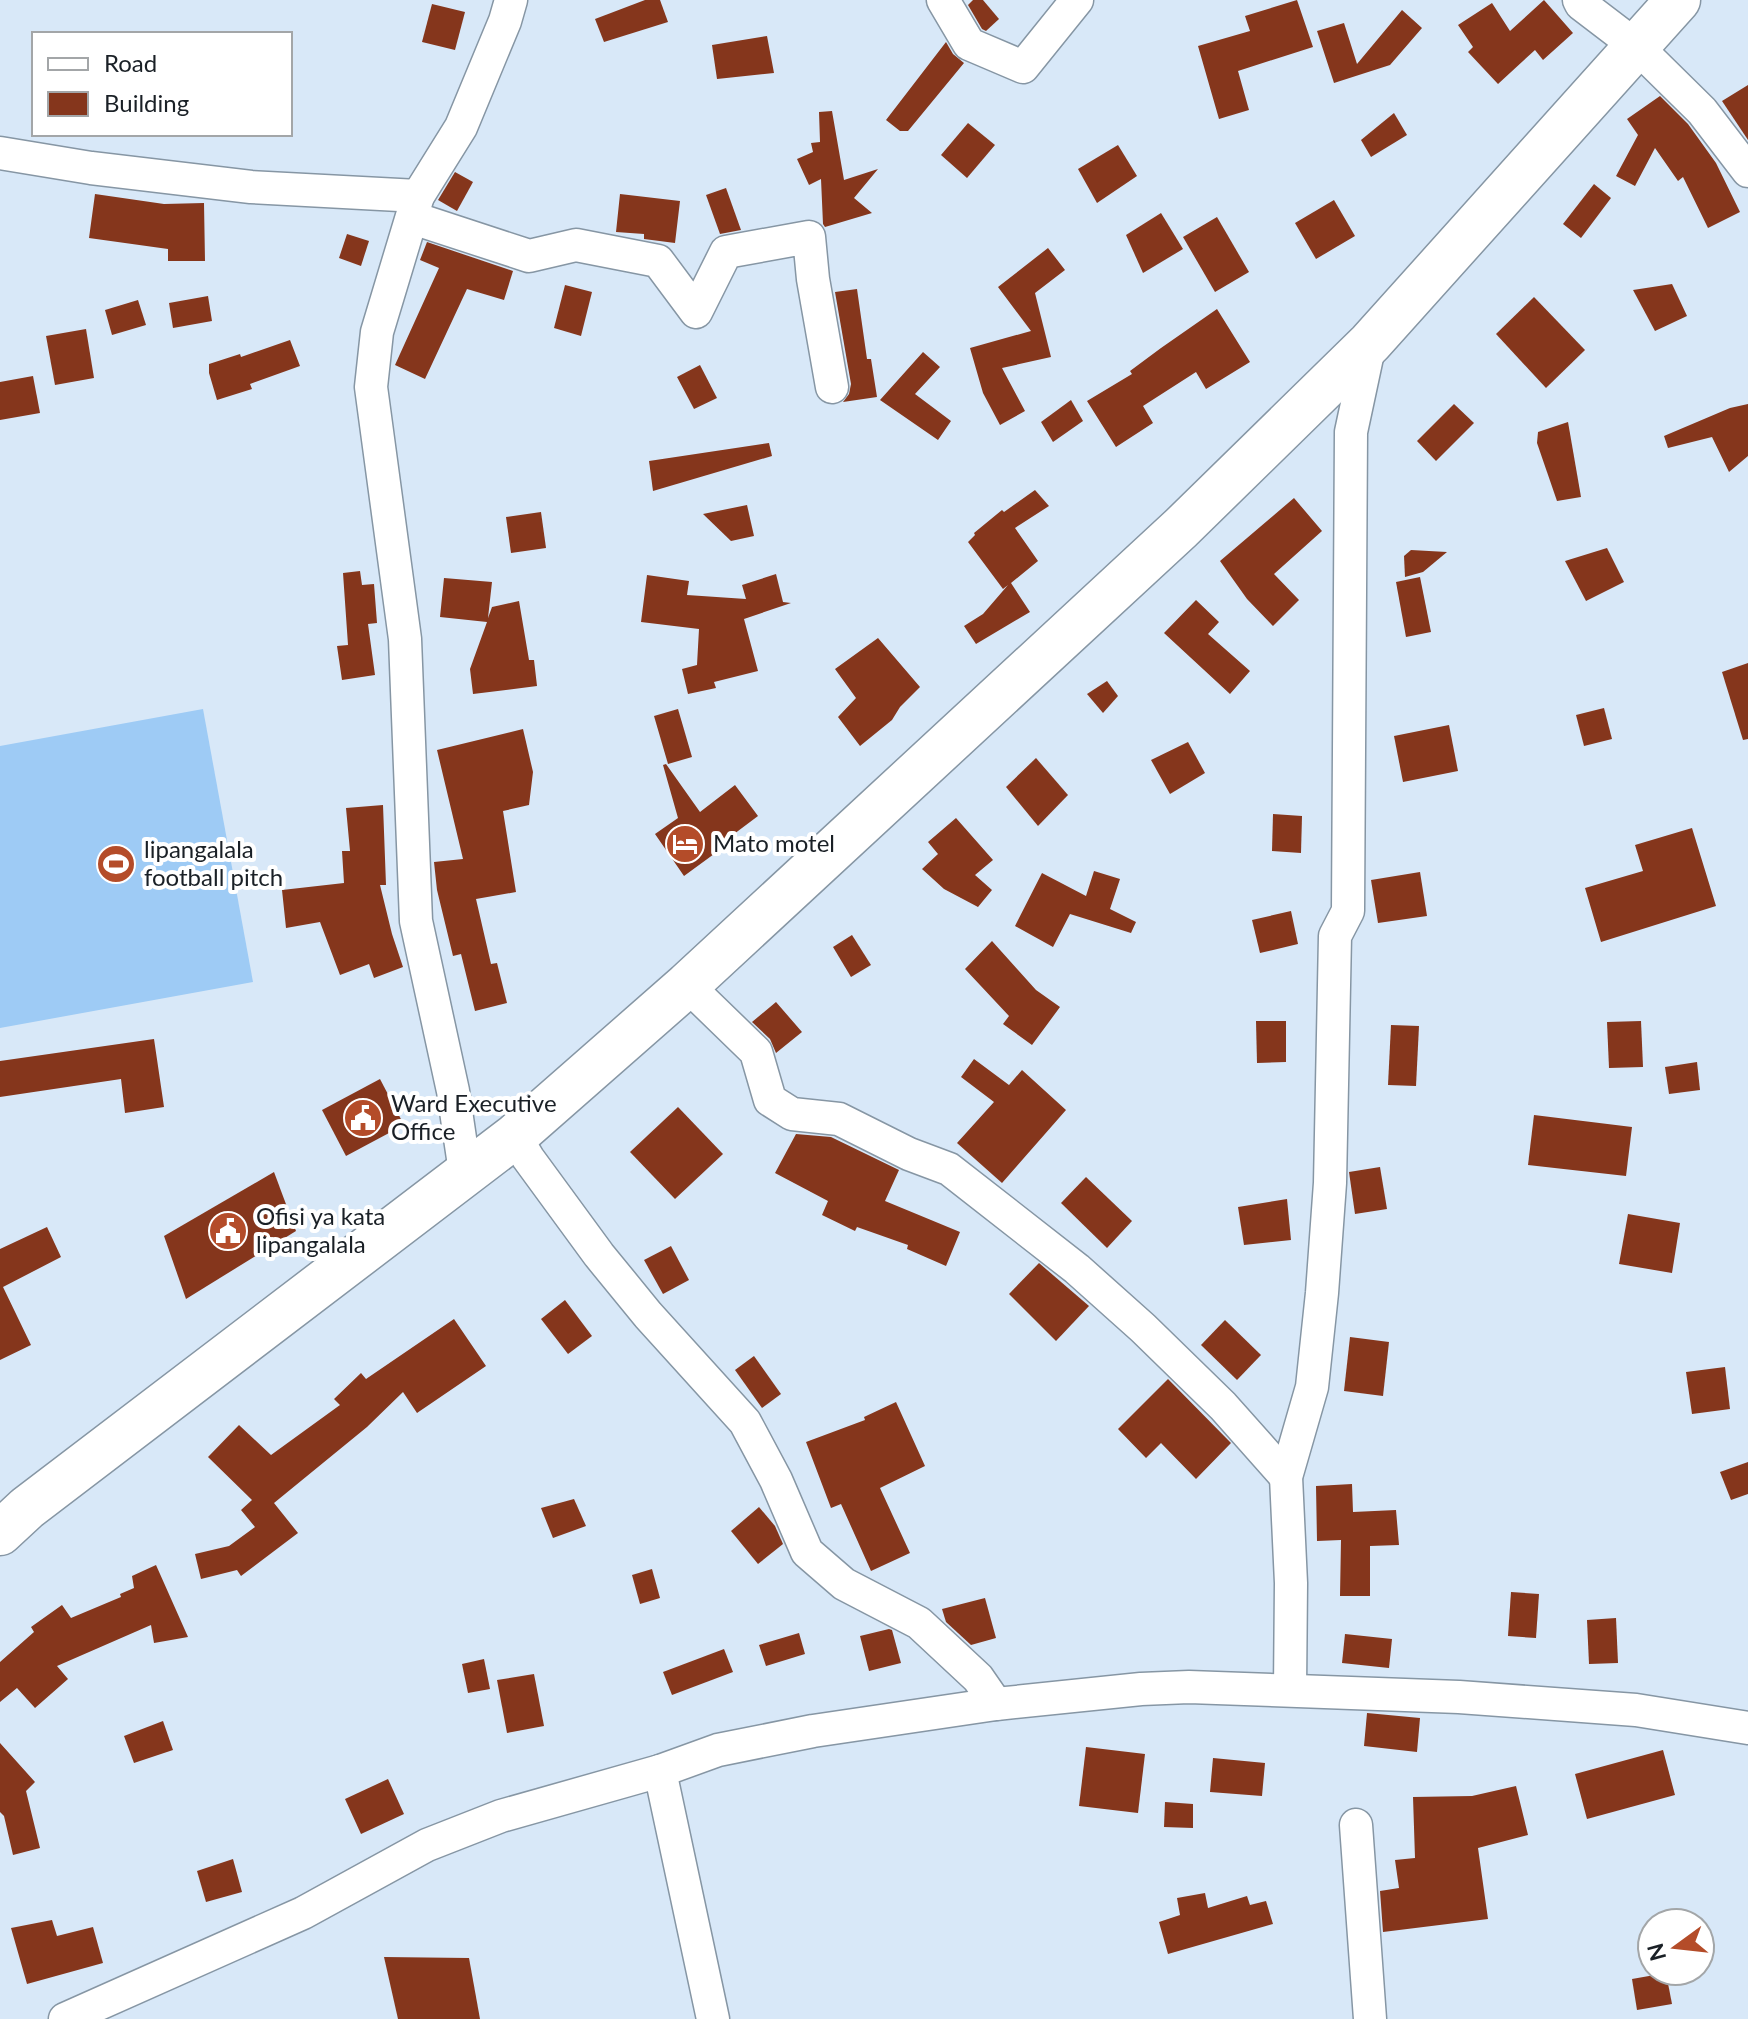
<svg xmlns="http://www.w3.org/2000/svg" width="1748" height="2019" font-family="Lato,sans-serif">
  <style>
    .pitch { fill: #9ecbf5 }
    .building { fill: #85361c }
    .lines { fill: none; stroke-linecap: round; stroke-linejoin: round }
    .street-casing { stroke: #8696a4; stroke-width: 35 }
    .secondary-casing { stroke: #8696a4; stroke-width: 47 }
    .street { stroke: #fff; stroke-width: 32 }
    .secondary { stroke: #fff; stroke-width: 44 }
    .labels { text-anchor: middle; stroke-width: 8; stroke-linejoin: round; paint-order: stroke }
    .poi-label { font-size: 24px; fill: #1a2026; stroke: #fff; text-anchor: start }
  </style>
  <rect width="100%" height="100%" fill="#d8e8f8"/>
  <polygon class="pitch" points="203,709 253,982 0,1028 0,746"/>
  <g class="building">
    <polygon points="645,0 660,0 668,22 604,42 595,19"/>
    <polygon points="973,0 983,0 999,19 986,31 982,29 968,5"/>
    <polygon points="1297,0 1313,47 1238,71 1249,110 1219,119 1198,46 1250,31 1245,16"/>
    <polygon points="1544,0 1573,33 1543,60 1535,50 1498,84 1468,52 1473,47 1458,25 1492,3 1510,31"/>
    <polygon points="432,4 465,12 455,50 422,42"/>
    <polygon points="1402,10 1422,28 1390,65 1334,83 1317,31 1344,23 1357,64"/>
    <polygon points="767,36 774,73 717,79 712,45"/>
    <polygon points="946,42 953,54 964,63 908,131 900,131 886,120"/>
    <polygon points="1748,85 1748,140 1722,101"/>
    <polygon points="1660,96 1688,124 1716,163 1740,212 1708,228 1683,177 1678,181 1655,148 1635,186 1616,176 1638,135 1627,119"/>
    <polygon points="832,111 844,180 878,169 854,198 872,213 825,227 823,224 821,179 809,185 797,159 813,152 811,143 820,142 819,112"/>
    <polygon points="1394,113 1407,135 1371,157 1361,140"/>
    <polygon points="968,123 995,145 967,178 941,155"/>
    <polygon points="1118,145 1137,176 1097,203 1078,169"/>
    <polygon points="455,172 473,182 457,211 438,200"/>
    <polygon points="1594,184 1611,198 1581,238 1563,224"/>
    <polygon points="726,188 741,230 720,234 706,195"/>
    <polygon points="95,194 164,204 204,203 205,261 168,261 168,249 89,238"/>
    <polygon points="620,194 680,201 675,243 644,239 644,234 616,232"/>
    <polygon points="1334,200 1355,236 1316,259 1295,223"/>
    <polygon points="1161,213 1183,249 1143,273 1126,235"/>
    <polygon points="1217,217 1249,272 1215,292 1183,237"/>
    <polygon points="347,234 369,241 361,266 339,258"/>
    <polygon points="427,242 513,271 504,300 467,289 425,379 395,365 439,268 420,260"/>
    <polygon points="1048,248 1065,270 1035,293 1051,357 1002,368 1025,411 1000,425 983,393 970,348 1031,331 998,287"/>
    <polygon points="1672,284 1687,316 1655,331 1633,290"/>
    <polygon points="565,285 592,292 581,336 554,328"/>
    <polygon points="857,289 867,359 871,359 877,397 843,402 849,394 851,384 835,292"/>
    <polygon points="208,296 212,321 173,328 169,303"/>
    <polygon points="1534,297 1585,350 1546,388 1496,334"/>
    <polygon points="138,300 146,325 112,335 105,310"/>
    <polygon points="1217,309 1250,362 1206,389 1196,372 1143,406 1153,423 1116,447 1087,401 1132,374 1130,371 1161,348"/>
    <polygon points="86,329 94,378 55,385 46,336"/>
    <polygon points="290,340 300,366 250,384 252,389 217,400 209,373 209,364 240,354 241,357"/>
    <polygon points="923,352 940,367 915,394 951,421 938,440 880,400"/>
    <polygon points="700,365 717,398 694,409 677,377"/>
    <polygon points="33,376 40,413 0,420 0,382"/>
    <polygon points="1071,400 1083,421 1053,442 1041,422"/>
    <polygon points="1454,404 1474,423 1436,461 1417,441"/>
    <polygon points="1748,404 1748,456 1729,472 1712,437 1668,448 1664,436 1730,408"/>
    <polygon points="1568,422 1581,497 1557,501 1537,443 1538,432"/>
    <polygon points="769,443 772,456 653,491 649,461"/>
    <polygon points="1035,490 1049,506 1015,528 1038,561 1011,583 1030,612 976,644 964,626 983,614 1008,585 1003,589 968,542 975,535 974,533 1002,510 1004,512"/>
    <polygon points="1294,498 1322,531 1274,574 1299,600 1273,626 1247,599 1220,561"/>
    <polygon points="747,505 754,536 731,541 703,514"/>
    <polygon points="541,512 546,548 511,553 506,517"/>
    <polygon points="1607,548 1624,582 1586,601 1565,561"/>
    <polygon points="1411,550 1447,552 1423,572 1405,577 1404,556"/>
    <polygon points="360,571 362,585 374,584 377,623 368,624 375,675 342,680 337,646 348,645 343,573"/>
    <polygon points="776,574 783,602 791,603 744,619 758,671 714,682 716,688 688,694 682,669 697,665 699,629 641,622 647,575 689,581 687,595 746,599 742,585"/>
    <polygon points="1420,577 1431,632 1406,637 1396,582"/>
    <polygon points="444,578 492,582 488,618 492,607 519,601 529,660 534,660 537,686 473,694 470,669 487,622 440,617"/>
    <polygon points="1196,600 1219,622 1208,634 1250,671 1230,694 1164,633"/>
    <polygon points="878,638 920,687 900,707 892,720 860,746 838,717 856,698 835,669"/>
    <polygon points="1748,663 1748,739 1743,740 1722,672"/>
    <polygon points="1107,681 1118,696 1103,713 1087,694"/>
    <polygon points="1604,708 1612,739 1584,746 1576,715"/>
    <polygon points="678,709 692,757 668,764 654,716"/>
    <polygon points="1449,725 1458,771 1403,782 1394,736"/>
    <polygon points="523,729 533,772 529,805 503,811 516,892 476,899 491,964 497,963 507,1003 475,1011 461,954 453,956 437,890 434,862 463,859 437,750"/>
    <polygon points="1188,742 1205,773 1170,794 1151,760"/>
    <polygon points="1036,758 1068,795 1038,826 1006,787"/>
    <polygon points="666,764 700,812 735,785 758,816 722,843 725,846 684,876 655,834 678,818 663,765"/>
    <polygon points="383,805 386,885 380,885 392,934 403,967 374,978 369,964 340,975 320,922 286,928 282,890 344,883 342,851 350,851 346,808"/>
    <polygon points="1273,814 1302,816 1301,853 1272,851"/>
    <polygon points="956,818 993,860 975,875 992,890 978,907 944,889 922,869 938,854 928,842"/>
    <polygon points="1692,828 1716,906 1601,942 1585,888 1643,871 1635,845"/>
    <polygon points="1094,871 1120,879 1110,909 1136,922 1131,933 1070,914 1053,947 1015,926 1042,873 1086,896"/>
    <polygon points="1420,872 1427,916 1378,923 1371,880"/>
    <polygon points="1291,911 1298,944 1260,953 1252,920"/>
    <polygon points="852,935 871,965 851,977 833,947"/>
    <polygon points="992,941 1036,990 1060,1007 1032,1045 1003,1024 1009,1016 965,969"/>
    <polygon points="776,1002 802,1032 776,1053 770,1039 752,1022"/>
    <polygon points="1256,1021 1286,1021 1286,1062 1257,1063"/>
    <polygon points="1641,1021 1643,1067 1609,1068 1607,1022"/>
    <polygon points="1391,1025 1419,1026 1416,1086 1388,1085"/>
    <polygon points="154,1039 164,1107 125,1113 121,1079 0,1097 0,1061"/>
    <polygon points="974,1059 1009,1085 1022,1070 1066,1110 1002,1183 957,1143 994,1102 961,1077"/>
    <polygon points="1697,1062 1700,1090 1669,1094 1665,1067"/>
    <polygon points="380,1079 404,1125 346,1156 322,1110"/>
    <polygon points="678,1107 723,1154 675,1199 630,1152"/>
    <polygon points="1534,1115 1632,1127 1626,1176 1528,1165"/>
    <polygon points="796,1134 831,1137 899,1170 885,1201 960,1232 946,1266 907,1249 908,1245 857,1227 855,1231 822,1215 828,1201 775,1173"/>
    <polygon points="1380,1167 1387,1209 1355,1214 1349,1172"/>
    <polygon points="274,1172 296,1231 186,1299 164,1236"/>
    <polygon points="1086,1177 1132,1221 1107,1248 1061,1203"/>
    <polygon points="1287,1199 1291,1240 1244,1245 1238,1207"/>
    <polygon points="1628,1214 1680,1223 1672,1273 1619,1264"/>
    <polygon points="47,1227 61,1257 3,1287 31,1345 0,1360 0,1249"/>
    <polygon points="671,1246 689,1280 663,1294 644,1260"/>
    <polygon points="1039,1263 1089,1306 1056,1341 1009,1294"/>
    <polygon points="565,1300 592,1336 568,1354 541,1319"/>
    <polygon points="454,1319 486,1366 417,1413 403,1392 367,1427 274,1503 298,1533 241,1576 237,1570 201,1579 195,1554 229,1546 255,1527 241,1510 252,1500 208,1457 239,1425 271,1455 340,1405 334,1399 361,1373 366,1379"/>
    <polygon points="1225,1320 1261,1355 1237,1380 1201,1345"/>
    <polygon points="1350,1337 1389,1342 1383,1396 1344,1391"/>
    <polygon points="754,1356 781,1394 762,1408 735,1370"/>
    <polygon points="1725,1367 1730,1409 1692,1414 1686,1372"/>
    <polygon points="1168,1379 1231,1443 1196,1479 1161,1443 1146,1458 1118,1429"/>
    <polygon points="896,1402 925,1466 880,1488 910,1553 871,1571 841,1504 831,1508 806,1442 865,1420 864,1417"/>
    <polygon points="1748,1462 1748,1494 1731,1500 1720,1472"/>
    <polygon points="1352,1484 1353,1512 1396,1510 1399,1545 1370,1546 1370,1596 1340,1596 1341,1540 1317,1541 1316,1486"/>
    <polygon points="574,1499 586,1526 553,1538 541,1508"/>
    <polygon points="759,1507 775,1526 783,1544 758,1564 731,1531"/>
    <polygon points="156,1565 188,1637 154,1643 151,1625 57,1666 68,1679 35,1708 17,1688 0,1702 0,1662 34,1632 31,1627 62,1605 71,1618 121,1597 120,1594 134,1588 132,1576"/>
    <polygon points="652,1569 660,1598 640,1604 632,1575"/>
    <polygon points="1511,1592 1539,1594 1536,1638 1508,1636"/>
    <polygon points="985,1598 996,1638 971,1645 946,1622 942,1609"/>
    <polygon points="1616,1618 1618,1663 1589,1664 1587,1620"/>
    <polygon points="889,1629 892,1630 901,1663 869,1671 860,1636"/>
    <polygon points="799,1633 805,1654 766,1666 759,1645"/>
    <polygon points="1345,1634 1392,1639 1389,1668 1342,1663"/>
    <polygon points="724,1649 733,1672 672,1695 663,1672"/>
    <polygon points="484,1659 490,1689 468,1693 462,1664"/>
    <polygon points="534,1674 544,1726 507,1733 497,1680"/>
    <polygon points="1367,1713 1420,1718 1417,1752 1364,1746"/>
    <polygon points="163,1721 173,1750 134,1763 124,1736"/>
    <polygon points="0,1743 35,1782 26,1791 40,1848 13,1855 4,1816 0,1812"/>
    <polygon points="1086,1747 1145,1754 1138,1813 1079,1806"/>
    <polygon points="1663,1750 1675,1795 1587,1819 1575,1774"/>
    <polygon points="1213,1758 1265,1763 1262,1796 1210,1792"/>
    <polygon points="388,1779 404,1814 361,1834 345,1799"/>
    <polygon points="1516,1786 1528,1835 1478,1848 1488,1919 1383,1932 1380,1891 1399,1888 1395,1860 1415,1858 1413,1797 1472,1796"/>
    <polygon points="1165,1802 1193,1804 1193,1828 1164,1827"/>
    <polygon points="233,1859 242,1892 206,1902 197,1871"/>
    <polygon points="1205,1893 1208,1908 1247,1896 1250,1905 1266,1901 1273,1924 1168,1954 1159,1922 1180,1915 1177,1898"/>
    <polygon points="52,1920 57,1936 93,1927 103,1963 27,1984 11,1928"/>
    <polygon points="384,1957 469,1958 480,2019 398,2019"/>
    <polygon points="1666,1973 1672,2004 1637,2010 1632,1979"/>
  </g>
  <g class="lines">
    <defs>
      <g id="street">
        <polyline points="943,0 969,44 1023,67 1077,0"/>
        <polyline points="1579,0 1581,4 1636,46 1702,111 1748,171"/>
        <polyline points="0,153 91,168 251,187 418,196"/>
        <polyline points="413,218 529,256 576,245 658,261 696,312 726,252 809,237 813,279 832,387"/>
        <polyline points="687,985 756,1052 770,1100 792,1114 839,1119 909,1154 949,1169 1077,1269 1143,1328 1223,1406 1286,1477"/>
        <polyline points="515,1136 528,1158 599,1255 648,1315 745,1422 776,1480 807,1552 844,1584 919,1623 978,1678 996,1704"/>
        <polyline points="465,1172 453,1091 416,921 405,639 371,387 377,332 418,196 461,127 505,21 511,0"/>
        <polyline points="1290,1689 1291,1583 1286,1477 1312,1387 1322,1293 1330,1183 1335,936 1348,911 1351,432 1370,343"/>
        <polyline points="660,1771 713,2019"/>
        <polyline points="1356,1825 1370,2019"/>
        <polyline points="65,2019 303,1913 427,1845 501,1816 660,1771 718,1750 813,1731 996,1704 1141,1689 1189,1687 1459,1697 1636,1710 1748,1728"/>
      </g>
      <polyline id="secondary" points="0,1533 27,1508 515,1136 687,985 1181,528 1370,343 1678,0"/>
    </defs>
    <use href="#street" class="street-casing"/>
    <use href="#secondary" class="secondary-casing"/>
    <use href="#street" class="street"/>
    <use href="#secondary" class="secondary"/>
  </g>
  <defs>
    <symbol id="hotel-disc" viewBox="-11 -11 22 22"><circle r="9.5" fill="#b44c29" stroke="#fff"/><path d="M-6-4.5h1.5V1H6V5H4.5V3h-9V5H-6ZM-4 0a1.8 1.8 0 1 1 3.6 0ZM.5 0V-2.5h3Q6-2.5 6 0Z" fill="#fff"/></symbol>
    <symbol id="stadium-disc" viewBox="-11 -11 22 22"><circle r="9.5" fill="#b44c29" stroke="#fff"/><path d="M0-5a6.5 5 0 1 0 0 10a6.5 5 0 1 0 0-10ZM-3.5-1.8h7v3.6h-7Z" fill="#fff"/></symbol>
    <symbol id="civic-disc" viewBox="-11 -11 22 22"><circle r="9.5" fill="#b44c29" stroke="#fff"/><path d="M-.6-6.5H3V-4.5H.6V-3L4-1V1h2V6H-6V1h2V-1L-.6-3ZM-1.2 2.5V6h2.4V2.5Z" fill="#fff"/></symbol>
  </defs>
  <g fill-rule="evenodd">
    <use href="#hotel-disc" x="663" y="822" width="44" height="44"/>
    <use href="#stadium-disc" x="94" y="842" width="44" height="44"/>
    <use href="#civic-disc" x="341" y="1096" width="44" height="44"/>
    <use href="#civic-disc" x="206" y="1209" width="44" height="44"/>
  </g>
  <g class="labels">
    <g class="poi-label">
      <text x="713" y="852">Mato motel</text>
      <text x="144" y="858">lipangalala<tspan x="144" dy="28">football pitch</tspan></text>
      <text x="391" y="1112">Ward Executive<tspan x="391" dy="28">Office</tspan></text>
      <text x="256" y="1225">Ofisi ya kata<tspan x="256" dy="28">lipangalala</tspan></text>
    </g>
  </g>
  <rect x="32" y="32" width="260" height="104" fill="#ffffff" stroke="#a3a6a8" stroke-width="2"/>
  <rect x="48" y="58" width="40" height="12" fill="#ffffff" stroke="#a3a6a8" stroke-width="2"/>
  <text x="104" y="72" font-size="24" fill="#1a2026">Road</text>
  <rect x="48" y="92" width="40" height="24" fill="#85361c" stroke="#a3a6a8" stroke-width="2"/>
  <text x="104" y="112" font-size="24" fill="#1a2026">Building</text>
  <g transform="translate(1676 1947) rotate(255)"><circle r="38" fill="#ffffff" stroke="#a3a6a8" stroke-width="2"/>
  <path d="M0-6L14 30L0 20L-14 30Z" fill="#b44c29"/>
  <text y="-12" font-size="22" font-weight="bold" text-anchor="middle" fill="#1a2026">N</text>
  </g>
</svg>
